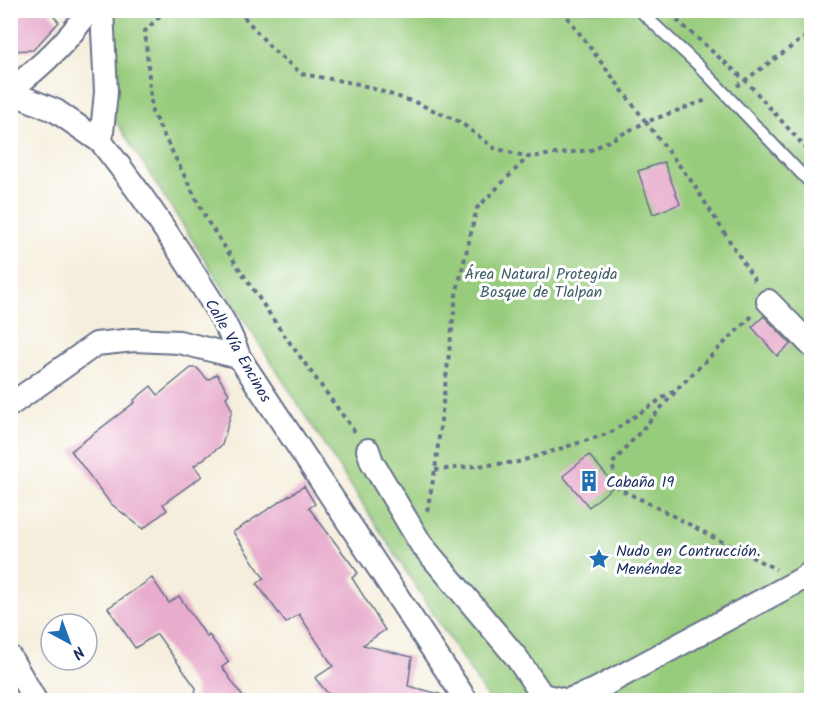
<svg xmlns="http://www.w3.org/2000/svg" width="822" height="711" font-family="Kalam,sans-serif">
  <style>
    .green { fill: #98cc7d; stroke: #5a7e6e; stroke-width: 1.5 }
    .building { fill: #e8adcd }
    .lines { fill: none; stroke-linecap: round; stroke-linejoin: round }
    .lane-casing { stroke: #67728a; stroke-width: 14 }
    .street-casing { stroke: #67728a; stroke-width: 26 }
    .path { stroke: #67728a; stroke-width: 4; stroke-dasharray: 4.5 4.5; stroke-linecap: butt }
    .lane { stroke: #fff; stroke-width: 10 }
    .street { stroke: #fff; stroke-width: 22 }
    .labels { text-anchor: middle; stroke-width: 6; stroke-linejoin: round; paint-order: stroke }
    .park-label { font-size: 16px; fill: #405e67; stroke: #fff }
    .street-label { font-size: 16px; fill: #1b2f5e; stroke: #fff }
    .poi-label { font-size: 16px; fill: #1b2f5e; stroke: #fff; text-anchor: start }
  </style>
  <rect width="100%" height="100%" fill="#fff"/>
  <filter id="ink" filterUnits="userSpaceOnUse"><feTurbulence type="fractalNoise" baseFrequency=".0167" numOctaves="2"/><feDisplacementMap in="SourceGraphic" scale="12" xChannelSelector="R" yChannelSelector="G"/><feConvolveMatrix kernelMatrix="1 2 1 2 8 2 1 2 1" color-interpolation-filters="sRGB"/></filter>
  <filter id="wash" filterUnits="userSpaceOnUse"><feTurbulence type="fractalNoise" baseFrequency=".008" numOctaves="4" result="noise"/><feDisplacementMap in="SourceGraphic" scale="24" xChannelSelector="R" yChannelSelector="G"/><feGaussianBlur stdDeviation="1.35" result="paint"/><feColorMatrix in="noise" values="0 0 0 0 0 0 0 0 0 0 0 0 0 0 0 0 0 1.4 0 .05"/><feComposite in="paint" operator="in"/></filter>
  <g filter="url(#wash)">
    <rect width="100%" height="100%" fill="#f5eedc"/>
    <polygon class="green" points="107,11 811,11 811,700 489,700 113,117"/>
    <g id="blocks">
      <g class="building">
        <polygon points="10,10 47,10 59,22 33,50 10,51"/>
        <polygon points="664,162 680,204 653,214 638,171"/>
        <polygon points="764,316 791,344 777,356 752,327"/>
        <polygon points="191,368 197,368 208,380 217,374 229,394 226,397 232,410 222,445 194,466 202,476 163,504 167,510 143,529 110,503 71,451 135,402 134,400 151,386 158,395"/>
        <polygon points="589,455 615,485 589,507 563,476"/>
        <polygon points="304,486 315,504 309,508 358,573 352,578 385,630 363,645 412,657 408,686 440,694 439,700 333,700 315,678 333,666 299,614 286,623 257,584 264,578 233,532"/>
        <polygon points="152,578 169,603 179,596 207,637 209,635 229,662 222,667 245,700 194,700 196,688 157,634 135,648 108,608"/>
      </g>
    </g>
  </g>
  <g filter="url(#ink)">
    <use href="#blocks" fill-opacity="0" stroke="#67728a" stroke-width="1.5"/>
    <g class="lines">
      <defs>
        <polyline id="lane" points="639,10 699,66 812,185"/>
        <g id="street">
          <path d="M102 10 106 92 101 142C135 185 166 230 196 277 213 304 229 326 239 357L466 700"/>
          <path d="M10 90C41 67 67 43 89 10"/>
          <polyline points="10,92 56,111 101,142"/>
          <polyline points="768,301 812,346"/>
          <polyline points="10,405 96,344 134,340 179,342 239,357"/>
          <polyline points="368,450 372,462 421,544 517,658 542,695 564,700"/>
          <polyline points="10,657 35,700"/>
          <polyline points="568,700 595,690 800,580 812,572"/>
        </g>
      </defs>
      <use href="#lane" class="lane-casing"/>
      <use href="#street" class="street-casing"/>
      <g class="path">
        <polyline points="166,10 145,31 152,112 208,222 277,325 357,435"/>
        <polyline points="238,10 272,49 302,74 359,84 417,103 460,122 494,148 528,157 591,150 646,122 692,182 757,284"/>
        <polyline points="562,10 646,122 709,99"/>
        <polyline points="670,14 746,81 812,155"/>
        <polyline points="737,86 812,32"/>
        <path d="M675 392 612 464 619 489C673 514 723 544 776 569"/>
        <polyline points="435,470 518,462 610,433 679,387 753,315"/>
        <polyline points="427,511 435,470 456,295 477,208 528,157"/>
      </g>
      <use href="#lane" class="lane"/>
      <use href="#street" class="street"/>
    </g>
  </g>
  <defs>
    <symbol id="building-bare" viewBox="-9 -9 18 18"><path d="M-4-6H4V6H1V3H-1V6H-4ZM-2.5-4.3h1.7v1.8h-1.7ZM.8-4.3h1.7v1.8H.8ZM-2.5-1h1.7V.8h-1.7ZM.8-1h1.7V.8H.8Z" fill="#1f6fb2" stroke="#fff" stroke-width="2.5" paint-order="stroke"/></symbol>
    <symbol id="sight-bare" viewBox="-9 -9 18 18"><path d="M0-6L1.8-2.2L6-1.7L2.9 1.2L3.7 5.4L0 3.3L-3.7 5.4L-2.9 1.2L-6-1.7L-1.8-2.2Z" fill="#1f6fb2" stroke="#fff" stroke-width="2.5" paint-order="stroke"/></symbol>
  </defs>
  <g fill-rule="evenodd">
    <use href="#building-bare" x="574" y="466" width="30" height="30"/>
    <use href="#sight-bare" x="584" y="544" width="30" height="30"/>
  </g>
  <g class="labels">
    <g class="park-label">
      <text x="541" y="279">Área Natural Protegida<tspan x="541" dy="18">Bosque de Tlalpan</tspan></text>
    </g>
    <g class="street-label">
      <text transform="translate(239 350) rotate(60)" y="6">Calle Vía Encinos</text>
    </g>
    <g class="poi-label">
      <text x="606" y="487">Cabaña 19</text>
      <text x="616" y="556">Nudo en Contrucción.<tspan x="616" dy="18">Menéndez</tspan></text>
    </g>
  </g>
  <rect width="822" height="711" fill="none" stroke="#fff" stroke-width="36"/>
  <g transform="translate(69 642) rotate(139)"><circle r="28" fill="#ffffff" stroke="#a4acbf" stroke-width="1.5"/>
  <path d="M0-4.5L10 22L0 15L-10 22Z" fill="#1f6fb2"/>
  <text y="-9" font-size="16" font-weight="bold" text-anchor="middle" fill="#1b2f5e">N</text>
  </g>
</svg>
